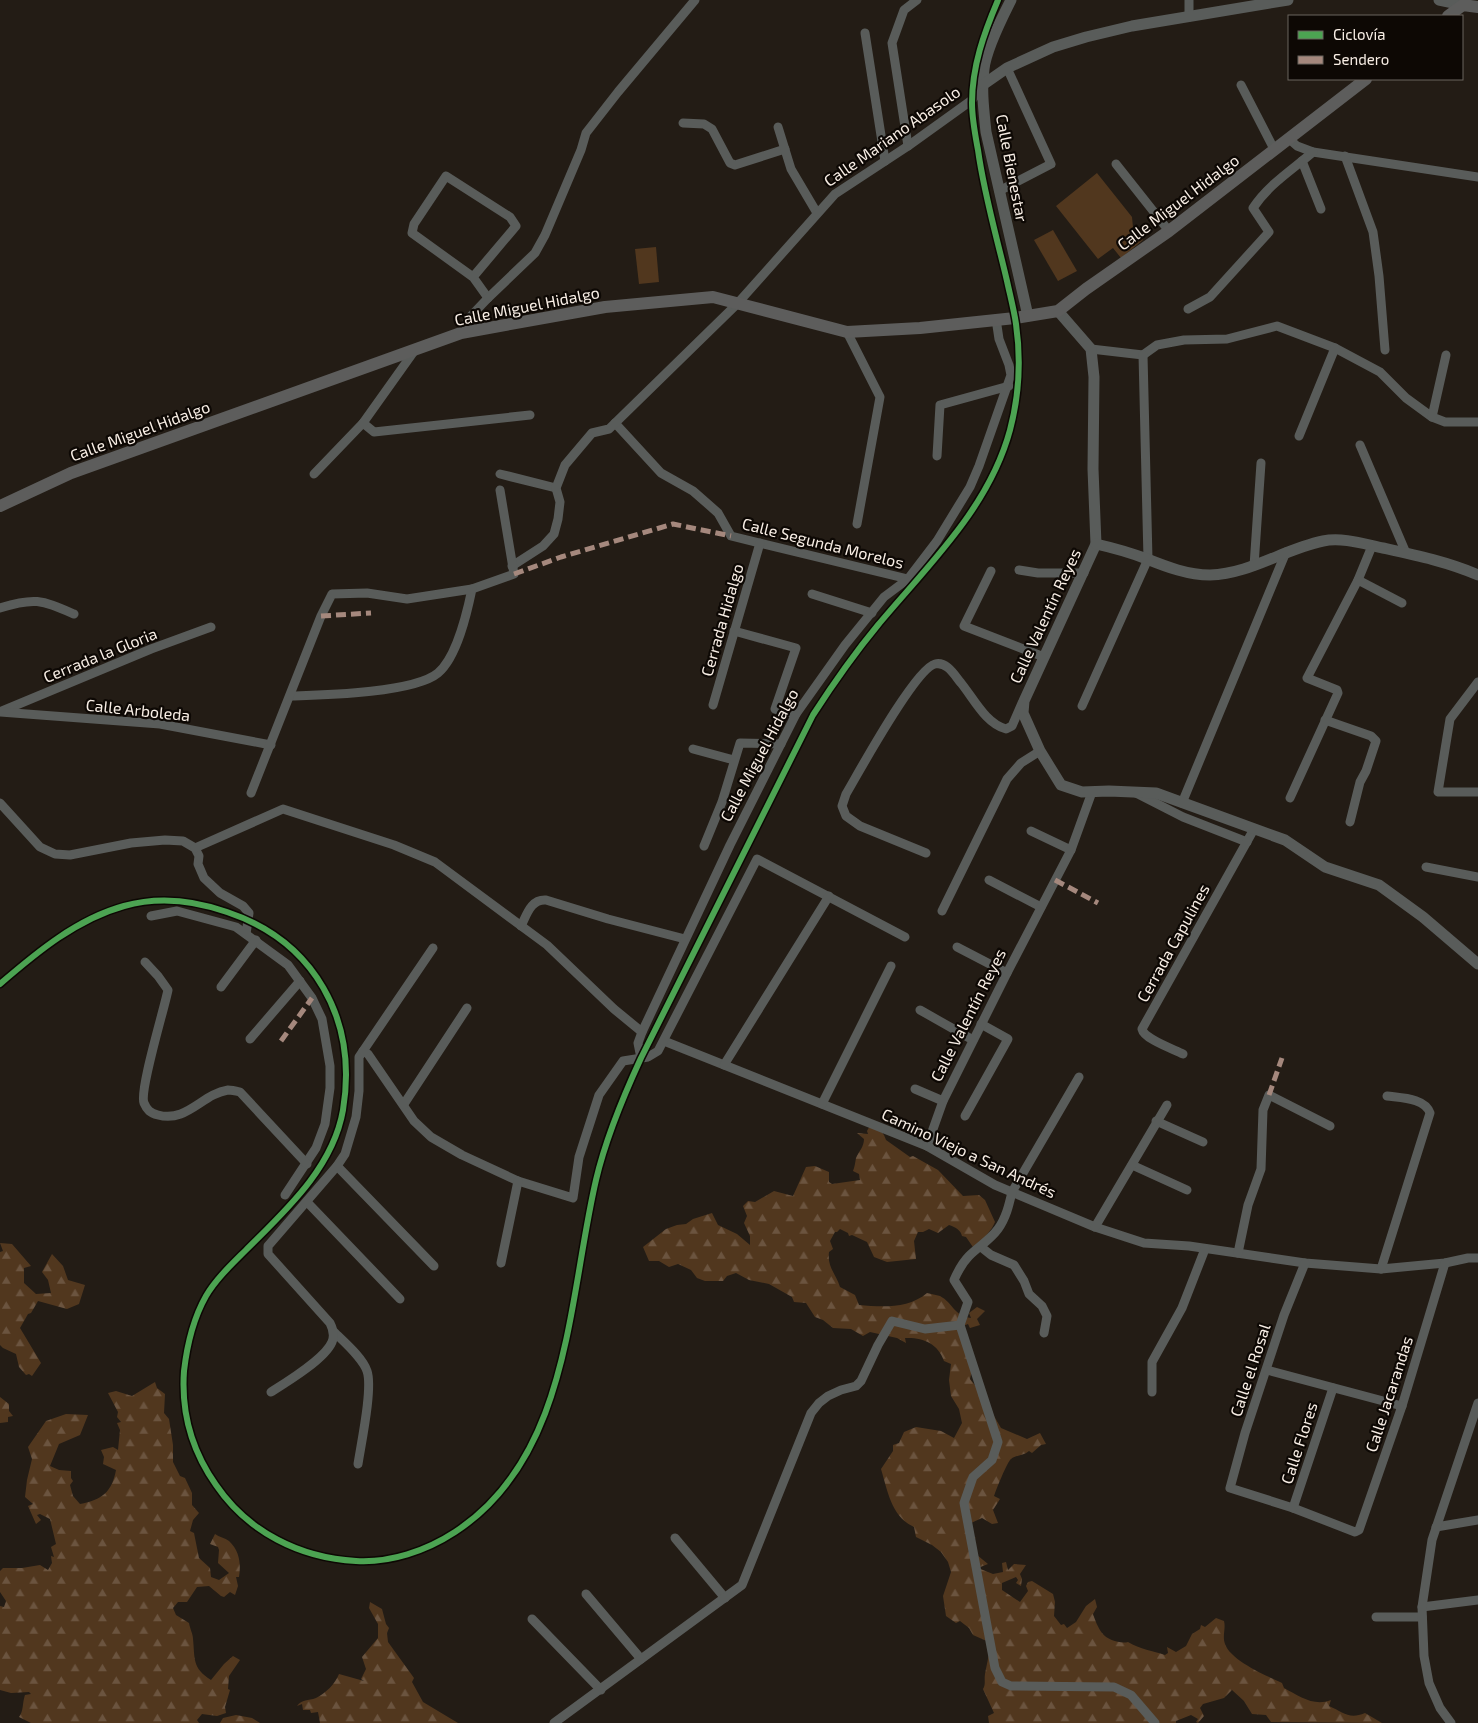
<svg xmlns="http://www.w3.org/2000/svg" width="1478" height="1723" font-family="'Exo 2',sans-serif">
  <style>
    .grass { fill: #51371e }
    .forest { fill: url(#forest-firs) }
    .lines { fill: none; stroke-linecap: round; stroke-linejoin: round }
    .minor { stroke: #595c5a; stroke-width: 9 }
    .tertiary { stroke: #595c5a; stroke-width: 11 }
    .secondary { stroke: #5d5d5c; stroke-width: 12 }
    .quiet { stroke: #a5887d; stroke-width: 5; stroke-dasharray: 10 5; stroke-linecap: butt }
    .cycleway-casing { stroke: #0d0804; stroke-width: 9 }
    .cycleway { stroke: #4ca352; stroke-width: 6 }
    .labels { text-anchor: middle; stroke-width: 4.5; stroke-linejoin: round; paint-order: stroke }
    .street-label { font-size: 16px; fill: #f8eee5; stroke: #0d0804 }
  </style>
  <defs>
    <pattern id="forest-firs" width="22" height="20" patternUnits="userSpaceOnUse" patternTransform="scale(1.25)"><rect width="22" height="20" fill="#51371e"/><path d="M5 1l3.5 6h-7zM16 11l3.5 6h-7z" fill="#6b543f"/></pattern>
  </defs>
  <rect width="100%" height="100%" fill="#231c15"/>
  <g class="grass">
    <polygon points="1097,173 1132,217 1133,227 1143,240 1121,258 1113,248 1098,259 1056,206"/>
    <polygon points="1053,230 1077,271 1058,281 1034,240"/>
    <polygon points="656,247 659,282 639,284 635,249"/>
  </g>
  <g class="forest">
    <path d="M872 1122 884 1135 886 1140 910 1157 913 1156 938 1170 963 1196 979 1195 985 1200 995 1222 992 1228 975 1250 966 1237 962 1236C961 1230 955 1227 949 1225L938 1233 929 1229 923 1232H918L914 1241 916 1259 887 1262 874 1257 867 1242 852 1235 849 1236 848 1233 840 1229 837 1232H835L830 1241 833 1249 829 1252C827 1267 836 1274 840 1287L855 1295 859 1305C882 1307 908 1309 927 1293 931 1294 936 1295 940 1296 953 1303 954 1316 971 1318L969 1313 977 1307 985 1311 977 1319 980 1325 970 1328 968 1324 963 1326 972 1370 970 1379 978 1389 1001 1428 1027 1439 1040 1433 1046 1444 1041 1445 1032 1453 1029 1451C1023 1456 1016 1455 1011 1459 1007 1462 996 1490 994 1496L1000 1499 993 1510 998 1523 992 1524 982 1518 971 1523 967 1531 976 1538 970 1540 977 1555 988 1564 978 1568 993 1574 1003 1572 1002 1563 1006 1562 1008 1570 1014 1564 1026 1565 1020 1574 1022 1579 1021 1586 1016 1583 1018 1580 1016 1577 1002 1583V1590L1020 1602 1028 1591 1026 1586 1028 1582 1032 1581 1053 1594 1055 1602 1054 1616 1061 1625 1064 1624 1067 1628 1076 1622 1086 1606 1095 1599 1097 1607 1093 1614C1095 1620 1098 1628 1102 1633 1107 1640 1121 1644 1128 1642 1140 1649 1153 1651 1165 1655L1168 1653 1167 1647 1176 1652 1186 1646 1192 1634 1200 1629 1201 1625 1205 1627 1216 1618 1224 1621C1226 1629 1222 1636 1225 1644 1231 1661 1267 1676 1282 1683L1284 1688C1299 1696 1314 1707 1331 1700L1329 1706C1343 1712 1349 1720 1365 1713L1382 1723 1271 1722 1266 1715 1252 1714 1244 1701 1232 1690 1224 1698 1203 1704 1200 1708 1204 1716 1198 1723 1196 1722 1198 1719 1191 1715 1176 1721V1723H989L988 1716 994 1713 983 1689C986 1684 984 1680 985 1674 987 1663 990 1653 989 1642L973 1635 969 1628 960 1621 956 1623 946 1616 943 1596 951 1572 948 1562 941 1552 932 1545 916 1537 914 1527C891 1516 888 1492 881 1469L893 1451V1445L899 1443 904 1432 916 1427 941 1431 954 1438 962 1423 959 1409 951 1396 949 1380 951 1364 944 1361C938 1343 922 1337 905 1338L906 1343 897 1338 870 1332 863 1336 851 1329 833 1328 823 1320 815 1317 806 1303 794 1302 792 1297 769 1284 749 1280 736 1273 727 1276 723 1281H705L697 1278 691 1270 678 1264 669 1267 659 1261H649L643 1247 666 1229 677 1225 686 1224 693 1219 712 1213 718 1225 737 1234 750 1245V1236L744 1223 747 1216 743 1206 748 1201 755 1202 774 1191 793 1196 806 1167 815 1166 829 1172V1182L832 1184 860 1180 859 1174 853 1171C855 1166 855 1163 856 1158 859 1151 864 1147 864 1139L857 1133 868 1134 867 1131Z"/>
    <polygon points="0,1243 12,1244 31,1266 24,1268 24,1283 36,1294 51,1293 48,1280 42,1272 52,1254 63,1266 68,1280 85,1285 79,1304 67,1309 38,1301 31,1313 28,1314 20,1328 41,1363 32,1376 29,1374 26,1375 19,1367 16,1354 3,1348 0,1345 0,1252 3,1251"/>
    <path d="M155 1382 157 1388 165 1394 164 1413 169 1419 173 1445V1462L180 1476 185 1478 192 1493V1505L199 1513 193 1520 190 1531 194 1533 199 1558 210 1568 211 1577 219 1580 229 1573 218 1563 219 1550 218 1547 210 1544 215 1534C219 1537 225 1538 229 1541 240 1551 241 1565 239 1577H236L238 1586 235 1595 230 1592 224 1597 221 1596 209 1586 197 1587 187 1602H178L173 1608 176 1615 189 1623C190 1629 193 1634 193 1639 195 1659 192 1668 211 1680L224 1664 233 1656 240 1660 229 1676 228 1689 230 1690 225 1707 226 1713 217 1716 202 1714 197 1720 199 1723H31L19 1717C24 1710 22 1704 25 1695L31 1694 29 1692 11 1693 0 1690V1606L4 1607 6 1601 0 1592V1571L3 1568H22L40 1565 48 1570 52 1563 51 1556 54 1557 51 1547 56 1544 50 1519 40 1514 37 1515 41 1520 36 1524 28 1506 33 1504 25 1497 27 1480 32 1459 28 1447 46 1421 66 1414 88 1415 80 1435 59 1444 50 1466 59 1470 71 1471V1478L73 1481 70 1485 73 1496 80 1504C102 1500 112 1492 116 1470L103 1464 104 1457 101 1450 113 1447 118 1450 120 1430 117 1423 121 1422 117 1417 118 1412 108 1393 116 1391 132 1396Z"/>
    <polygon points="0,1397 9,1404 9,1411 13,1416 8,1417 8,1422 0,1423"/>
    <path d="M370 1602 382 1609 386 1624 389 1628 387 1633 388 1642 414 1678 412 1682 423 1702 458 1723H320L318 1712 311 1713 310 1710H303L302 1704 297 1706C302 1699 308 1701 316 1698 326 1693 335 1684 339 1674L364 1681 361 1679 366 1669 362 1657 378 1638V1624L369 1608Z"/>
    <polygon points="236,1715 252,1718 260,1723 220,1723 223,1718"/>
  </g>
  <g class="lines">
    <g class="minor">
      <polyline points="1189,0 1189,17"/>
      <polyline points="865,33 885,161"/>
      <polyline points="1241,85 1274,149"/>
      <polyline points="683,123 704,124 712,129 730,163 735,165 785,149"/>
      <polyline points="778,127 791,169 817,213"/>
      <polyline points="1288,138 1297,146 1313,152 1478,177"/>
      <polyline points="908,146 892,43 904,10 917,0"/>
      <polyline points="1345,156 1373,232 1379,276 1385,350"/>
      <polyline points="1302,161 1321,209"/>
      <polyline points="1116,164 1169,231"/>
      <polyline points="999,191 1051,164 1007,68"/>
      <polyline points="473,277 516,226 510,217 446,176 414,224 412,233 473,277 488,298"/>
      <path d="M1188 309 1210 297 1269 232 1253 208C1268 185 1292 170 1313 152"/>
      <polyline points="847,332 880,397 857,524"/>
      <polyline points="461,333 469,318 488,298 535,253 545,235 581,150 586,133 618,92 695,0"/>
      <polyline points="1091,349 1143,355 1157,345 1184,340 1227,339 1277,326 1335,348 1380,372 1406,398 1432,417 1445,422 1478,422"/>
      <polyline points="1432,417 1446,355"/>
      <polyline points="363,423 374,432 530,415"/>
      <polyline points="615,423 661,473 693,491 718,513 731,536 908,579"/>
      <polyline points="1299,436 1335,348"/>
      <polyline points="1360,445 1406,553"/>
      <polyline points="937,456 940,405 1009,386"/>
      <polyline points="314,474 363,423 415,350"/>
      <polyline points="500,474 556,488"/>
      <polyline points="512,566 543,546 554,534 558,519 560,502 556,488 565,465 592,433 609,429 737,304 835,194 908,146 972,100 984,84"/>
      <polyline points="1254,566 1261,463"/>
      <polyline points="1019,570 1038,573 1084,573"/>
      <polyline points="991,571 964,626 1044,657"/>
      <polyline points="1358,580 1402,603"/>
      <polyline points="812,594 872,613"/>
      <path d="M0 608C35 597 41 600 74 614"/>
      <polyline points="734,631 796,648 775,709 796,714"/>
      <polyline points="1478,682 1450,719 1438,792 1478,792"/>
      <path d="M291 696C323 695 414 693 438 673 457 657 467 613 472 589L514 574 500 490"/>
      <polyline points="713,705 760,543"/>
      <polyline points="1082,706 1148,559 1143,355"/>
      <polyline points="2,711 151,649 211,627"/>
      <polyline points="0,712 160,724 271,745"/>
      <polyline points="1325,720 1371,736 1376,741 1366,771 1360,782 1350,822"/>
      <polyline points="693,749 734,760"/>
      <polyline points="251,793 321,616 332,594 367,593 407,599 472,589"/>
      <polyline points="1136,793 1183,817 1247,842"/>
      <polyline points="1290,798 1338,693 1337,690 1307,678 1358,580 1372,546"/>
      <polyline points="0,803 40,847 55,854 70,855 131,843 165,840 183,841 195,848 199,856 198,864 204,878 220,893 243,906 249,913 246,934"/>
      <polyline points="1182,803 1286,552"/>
      <polyline points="1031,831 1071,850"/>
      <polyline points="704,846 722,802 740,743 781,744"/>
      <polyline points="195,848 283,809 394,845 435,862 547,945 614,1009 642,1032"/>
      <path d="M926 853 860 826 846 816 842 806 846 794C859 772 915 669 935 664 947 661 955 676 961 683 974 699 986 724 1006 729L1012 726 1022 703"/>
      <polyline points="1426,867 1478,877"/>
      <polyline points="989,880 1041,907"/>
      <polyline points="942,911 1007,779 1021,763 1040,751"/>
      <polyline points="151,916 177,911 236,927 288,965 312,998 322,1019 330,1066 330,1088 325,1124 316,1148 285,1195"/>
      <path d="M521 926C527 914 531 899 546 900L608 919 685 939"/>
      <polyline points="957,947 1007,973"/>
      <path d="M145 962 158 976 168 990C164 1010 139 1091 144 1103 147 1110 150 1113 158 1115 187 1123 202 1094 228 1090 232 1090 236 1091 240 1092L307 1164"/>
      <polyline points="221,987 256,940"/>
      <polyline points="920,1010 973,1040"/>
      <polyline points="250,1039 300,981"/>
      <polyline points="664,1041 927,1146 995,1185 1095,1227 1144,1243 1189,1246 1305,1263 1381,1269 1445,1263 1468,1258 1478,1258"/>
      <polyline points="363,1051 368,1054 414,1121 431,1137 462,1155 518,1181 573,1198 579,1157 599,1095 623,1061 648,1057 658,1051 757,859 905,937"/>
      <path d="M1183 1054C1173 1049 1144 1039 1142 1029L1254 829"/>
      <polyline points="641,1058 638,1043 642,1032 730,845 796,714 845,645 884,597 908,579 937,541 970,487 979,466 1011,375 1009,365 999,339 996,319"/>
      <polyline points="724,1065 829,896"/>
      <polyline points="915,1089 943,1101"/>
      <polyline points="404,1104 467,1008"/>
      <polyline points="822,1104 891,966"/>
      <polyline points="965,1116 1008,1039 981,1024"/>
      <polyline points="1156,1121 1203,1142"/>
      <polyline points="927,1146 943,1101 1007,973 1071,850 1092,792"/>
      <polyline points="1132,1165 1187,1190"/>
      <polyline points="337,1166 434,1266"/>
      <polyline points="307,1202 400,1299"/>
      <polyline points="1095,1227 1167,1105"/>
      <polyline points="981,1247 991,1255 1014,1265 1024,1281 1029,1294 1042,1306 1047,1316 1044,1333"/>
      <polyline points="1238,1253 1248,1205 1261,1169 1263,1110 1269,1095 1330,1126"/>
      <polyline points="501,1263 518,1181"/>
      <polyline points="1305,1263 1284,1315 1245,1433 1230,1488 1293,1508 1355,1532 1359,1530 1402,1406 1445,1263"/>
      <path d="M1381 1269 1430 1113C1425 1098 1402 1098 1387 1096"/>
      <polyline points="960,1325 998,1442 992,1460 973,1477 964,1503 995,1668 1002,1682 1011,1686 1114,1687 1131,1695 1155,1723"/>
      <path d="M334 1332C344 1342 362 1357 367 1371 373 1388 361 1444 358 1464"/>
      <polyline points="1267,1370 1402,1406"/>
      <path d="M271 1392C287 1382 325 1359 332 1342 335 1335 333 1329 330 1323L268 1254V1246L337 1166 345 1154 356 1117 359 1091V1057L433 948"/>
      <polyline points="1152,1392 1152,1362 1182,1308 1205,1249"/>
      <polyline points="1293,1508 1333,1388"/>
      <polyline points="1436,1527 1478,1520"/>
      <polyline points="675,1538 725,1598"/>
      <polyline points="586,1594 641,1659"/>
      <polyline points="1422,1607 1478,1600"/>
      <polyline points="1376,1617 1422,1617"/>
      <polyline points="532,1619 601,1690"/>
      <path d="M554 1723 742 1585 811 1413 819 1403 828 1396 841 1390 856 1386 861 1381 878 1345 892 1321 925 1329 960 1325 968 1302 954 1280C958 1271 962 1263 969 1256 978 1247 990 1240 998 1229 1006 1218 1009 1205 1012 1192L1079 1077"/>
      <polyline points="1451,1723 1440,1708 1429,1683 1424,1656 1422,1607 1432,1540 1478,1403"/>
    </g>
    <g class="tertiary">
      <path d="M1011 0C1002 18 986 49 984 69 981 90 984 112 986 132L1028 316"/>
      <polyline points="1439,0 1463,5"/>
      <polyline points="984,84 1007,68 1053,47 1086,37 1132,26 1288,0"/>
      <polyline points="1058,311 1091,349 1094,377 1093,469 1096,544 1024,701 1023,713 1040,751 1061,785 1082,792 1109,791 1156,793 1285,840 1325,867 1379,885 1423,917 1478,964"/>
      <path d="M1096 544C1114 548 1131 553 1147 559 1167 567 1188 575 1210 575 1250 574 1284 549 1323 541 1342 537 1364 544 1383 548 1415 555 1448 562 1478 575"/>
    </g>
    <g class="secondary">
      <polyline points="1448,16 1463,5 1478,7"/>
      <polyline points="0,506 71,473 461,333 605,307 713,297 847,332 920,328 1015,318 1058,311 1086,289 1169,231 1366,79"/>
    </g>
    <g class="quiet">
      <polyline points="514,574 561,557 673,524 731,536"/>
      <polyline points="321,616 371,613"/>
      <polyline points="1055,880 1098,903"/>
      <polyline points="281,1041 312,998"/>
      <polyline points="1269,1095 1282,1058"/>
    </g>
    <defs>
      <path id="cycleway" d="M0 984C37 952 77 919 124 906 159 896 193 900 227 912 314 941 358 1019 343 1110 333 1168 285 1211 246 1250 231 1265 216 1279 206 1296 193 1319 187 1345 184 1371 181 1413 192 1451 216 1485 248 1532 300 1558 356 1561 390 1563 426 1551 455 1532 570 1457 568 1300 596 1180 606 1137 623 1097 641 1058L813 715C833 684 854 654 878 625 928 565 989 508 1010 430 1019 396 1021 359 1016 324 1014 310 1010 295 1007 281 997 238 984 194 978 150 975 134 972 119 972 103 972 66 984 33 998 0"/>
    </defs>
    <use href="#cycleway" class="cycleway-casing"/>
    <use href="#cycleway" class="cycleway"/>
  </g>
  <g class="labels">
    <g class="street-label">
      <text transform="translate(892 136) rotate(-35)" y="6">Calle Mariano Abasolo</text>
      <text transform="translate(1012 168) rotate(79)" y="6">Calle Bienestar</text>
      <text transform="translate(1178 202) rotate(-37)" y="6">Calle Miguel Hidalgo</text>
      <text transform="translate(527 306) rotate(-11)" y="6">Calle Miguel Hidalgo</text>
      <text transform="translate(140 431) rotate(-20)" y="6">Calle Miguel Hidalgo</text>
      <text transform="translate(823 543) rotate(14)" y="6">Calle Segunda Morelos</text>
      <text transform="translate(1045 616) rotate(-65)" y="6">Calle Valentín Reyes</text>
      <text transform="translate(722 620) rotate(-74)" y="6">Cerrada Hidalgo</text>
      <text transform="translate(100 655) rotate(-22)" y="6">Cerrada la Gloria</text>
      <text transform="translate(138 710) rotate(6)" y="6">Calle Arboleda</text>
      <text transform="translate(759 755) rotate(-62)" y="6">Calle Miguel Hidalgo</text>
      <text transform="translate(1173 943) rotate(-61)" y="6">Cerrada Capulines</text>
      <text transform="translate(968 1015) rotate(-63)" y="6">Calle Valentín Reyes</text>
      <text transform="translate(969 1153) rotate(25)" y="6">Camino Viejo a San Andrés</text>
      <text transform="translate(1250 1370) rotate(-72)" y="6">Calle el Rosal</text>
      <text transform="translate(1389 1394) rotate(-72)" y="6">Calle Jacarandas</text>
      <text transform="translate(1299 1443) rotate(-72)" y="6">Calle Flores</text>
    </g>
  </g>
  <rect x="1288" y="15" width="175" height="65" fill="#0d0804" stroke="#6b645e"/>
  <rect x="1298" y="31" width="25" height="8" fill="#4ca352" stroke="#6b645e"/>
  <text x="1333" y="40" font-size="15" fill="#f8eee5">Ciclovía</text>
  <rect x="1298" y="56" width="25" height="8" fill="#a5887d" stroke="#6b645e"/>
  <text x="1333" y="65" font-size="15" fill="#f8eee5">Sendero</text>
</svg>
